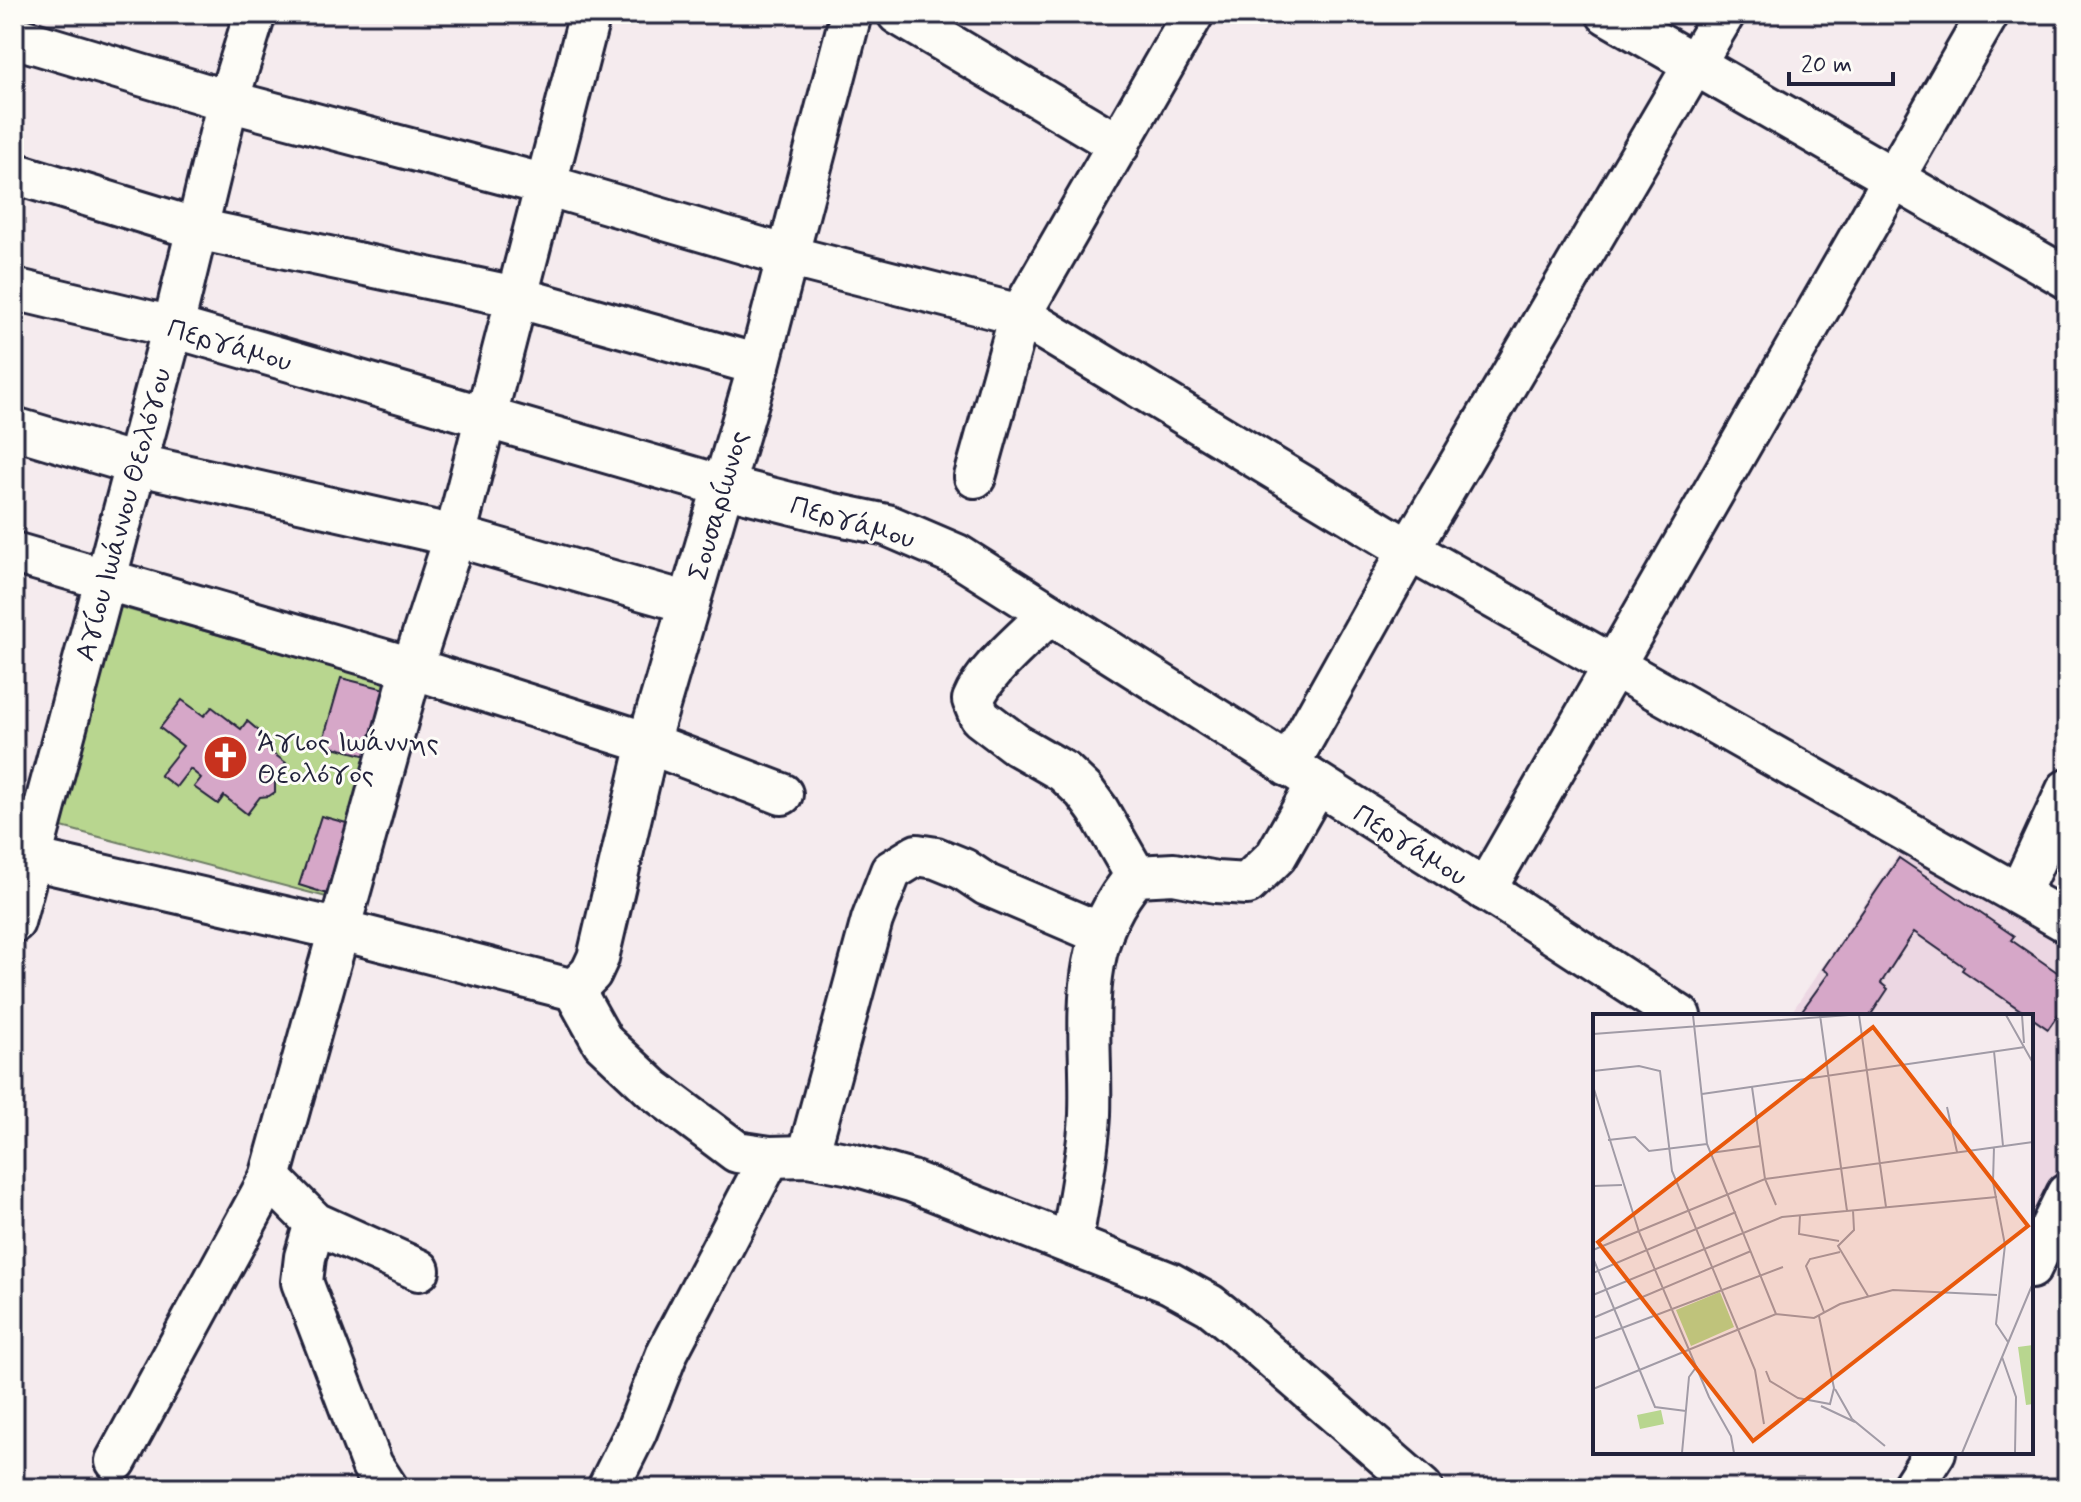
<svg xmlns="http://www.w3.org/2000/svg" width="2081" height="1502" font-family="Mynerve,sans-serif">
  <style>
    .built { fill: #ecd7e3 }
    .green { fill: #b8d68f; stroke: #6d7c65; stroke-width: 2 }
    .building { fill: #d6a7c8; stroke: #22223b; stroke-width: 2 }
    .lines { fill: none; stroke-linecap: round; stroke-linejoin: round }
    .minor-casing { stroke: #22223b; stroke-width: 46 }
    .minor { stroke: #fdfcf7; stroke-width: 40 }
    .labels { text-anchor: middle; stroke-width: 6; stroke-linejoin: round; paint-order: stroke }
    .street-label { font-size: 28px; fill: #22223b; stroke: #fdfcf7 }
    .poi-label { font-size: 28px; fill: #22223b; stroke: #fdfcf7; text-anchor: start }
    .inset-road { fill: none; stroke: #a19ba6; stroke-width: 2 }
    .view { fill: #e8590c; fill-opacity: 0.15; stroke: #e8590c; stroke-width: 4 }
    .inset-edge { fill: none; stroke: #22223b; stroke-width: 4 }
  </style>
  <rect width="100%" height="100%" fill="#f5ebee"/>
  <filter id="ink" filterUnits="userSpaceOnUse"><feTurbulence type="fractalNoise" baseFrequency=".0125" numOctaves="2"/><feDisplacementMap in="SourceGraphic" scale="16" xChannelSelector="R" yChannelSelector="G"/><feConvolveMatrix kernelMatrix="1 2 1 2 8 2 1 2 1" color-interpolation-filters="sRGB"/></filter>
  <g filter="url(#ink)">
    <polygon class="built" points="1903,847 2067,941 2067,1159 2031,1225 2031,1016 1789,1016"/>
    <polygon class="green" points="116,606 389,683 330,898 58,826"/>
    <g class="building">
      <polygon points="341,678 385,689 367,756 322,744"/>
      <polygon points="182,700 204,716 212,707 241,729 247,721 266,737 261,744 286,763 275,777 275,792 269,796 260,797 247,814 224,796 218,804 194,787 201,778 190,769 176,787 160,775 183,746 160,728"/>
      <polygon points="321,816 350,824 331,895 299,885"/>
      <polygon points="1899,858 2014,936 2011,940 2067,979 2067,1002 2048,1029 1962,970 1964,967 1914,932 1881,983 1888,989 1870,1016 1798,1016 1829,973 1823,969"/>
    </g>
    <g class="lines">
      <defs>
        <g id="minor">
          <polyline points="898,14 1119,145"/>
          <polyline points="1607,14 2067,278"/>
          <polyline points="14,37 228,101 546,185 788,256 1020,315 1409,550 2067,922"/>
          <polyline points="14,173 197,229 516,297 759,365"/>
          <polyline points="14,289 173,327 723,486 829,513 887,525 957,555 1508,904 1680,1016"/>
          <polyline points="14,428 135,464 455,536 689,603"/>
          <polyline points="975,477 1020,315 1193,14"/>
          <polyline points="14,553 412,668 648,743 782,794"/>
          <path d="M1049 614C1026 638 985 670 973 700L980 717 1017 745 1064 772 1084 791 1098 810 1136 876"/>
          <polyline points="1288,766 1409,550 1724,14"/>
          <polyline points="14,855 341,930 574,990 603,1042 653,1089 737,1152 770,1157 808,1156 851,1164 911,1181 1170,1283 1210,1305 1230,1321 1422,1488"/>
          <polyline points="1485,890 1988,14"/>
          <polyline points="2019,894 2067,790"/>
          <polyline points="14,922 173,327 228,101 255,14"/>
          <polyline points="574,990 591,973 598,958 648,743 759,365 851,14"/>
          <polyline points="808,1156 872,920 891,871 917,855 936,858 963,869 987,885 1102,934"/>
          <polyline points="270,1178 315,1223 419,1270"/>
          <polyline points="315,1223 305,1257 302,1282 372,1465 387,1488"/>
          <path d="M1072 1242C1078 1201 1088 1157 1090 1115 1093 1030 1073 947 1136 876L1174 874 1216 882 1247 884 1276 856 1317 784"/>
          <polyline points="2031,1268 2067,1194"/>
          <polyline points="116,1461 270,1178 412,668 455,536 590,14"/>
          <polyline points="608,1488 636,1432 668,1351 770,1157"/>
          <polyline points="1912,1488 1935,1452"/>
        </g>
      </defs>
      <use href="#minor" class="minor-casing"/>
      <use href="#minor" class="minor"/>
    </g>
  </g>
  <defs>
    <symbol id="church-disc" viewBox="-11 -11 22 22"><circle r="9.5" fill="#c8321e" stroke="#fdfcf7"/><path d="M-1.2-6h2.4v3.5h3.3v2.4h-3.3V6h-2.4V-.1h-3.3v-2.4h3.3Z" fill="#fff"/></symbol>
  </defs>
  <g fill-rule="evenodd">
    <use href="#church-disc" x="200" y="732" width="51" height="51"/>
  </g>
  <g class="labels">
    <g class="street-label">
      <text transform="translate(230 344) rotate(16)" y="10">Περγάμου</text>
      <text transform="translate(717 505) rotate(-74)" y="10">Σουσαρίωνος</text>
      <text transform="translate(122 514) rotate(-75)" y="10">Αγίου Ιωάννου Θεολόγου</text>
      <text transform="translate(853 521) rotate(16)" y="10">Περγάμου</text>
      <text transform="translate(1411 844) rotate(32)" y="10">Περγάμου</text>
    </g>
    <g class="poi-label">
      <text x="257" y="751">Άγιος Ιωάννης<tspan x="257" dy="32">Θεολόγος</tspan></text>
    </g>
  </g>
  <g transform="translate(1593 1014)">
    <rect width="440" height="440" fill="#f5ebee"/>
    <path d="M127 278 141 313 98 332 83 296ZM440 331V390L433 391 425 333ZM68 396 71 410 47 415 44 401Z" fill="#b8d68f"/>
    <path class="inset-road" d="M100 1 114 130 183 300M227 1 254 197M266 1 293 193M413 1 440 49M429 1 431 29M0 20 256 1M401 37 410 132M0 57 46 52 67 57 79 157 162 356 171 410M0 72 46 218 116 383 138 422 141 439M159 73 172 165 183 191M109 80 432 33M354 93 364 138M15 126 42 123 56 137 114 130M401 133 400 168 412 231 403 310 415 328M117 139 168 132M0 172 29 171M260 196 261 216 245 232 275 282M207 201 206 220 246 227M0 236 172 165 440 128M0 244 62 393 93 397M0 259 143 198M0 281 189 203 404 183M231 298 213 252 217 245 247 238M0 304 158 237M0 325 190 253M409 343 423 383 422 439M173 357 177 367 205 384 237 390 241 374 226 302M0 375 183 300 221 304 247 290 300 276 404 281M242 375 259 405 292 432M228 392 262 408M89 439 96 363 104 352M369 439 440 269"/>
    <path class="view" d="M280 13 435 212 160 427 5 228Z"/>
    <rect width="440" height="440" class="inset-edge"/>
  </g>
  <rect width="2081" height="1502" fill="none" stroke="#fdfcf7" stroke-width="48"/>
  <rect x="24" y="24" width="2033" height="1454" fill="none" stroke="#22223b" stroke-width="3" filter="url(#ink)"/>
  <path d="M1789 72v12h104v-12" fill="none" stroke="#22223b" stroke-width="4"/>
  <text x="1801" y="72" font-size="24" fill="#22223b" stroke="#fdfcf7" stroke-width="6" paint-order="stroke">20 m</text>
</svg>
